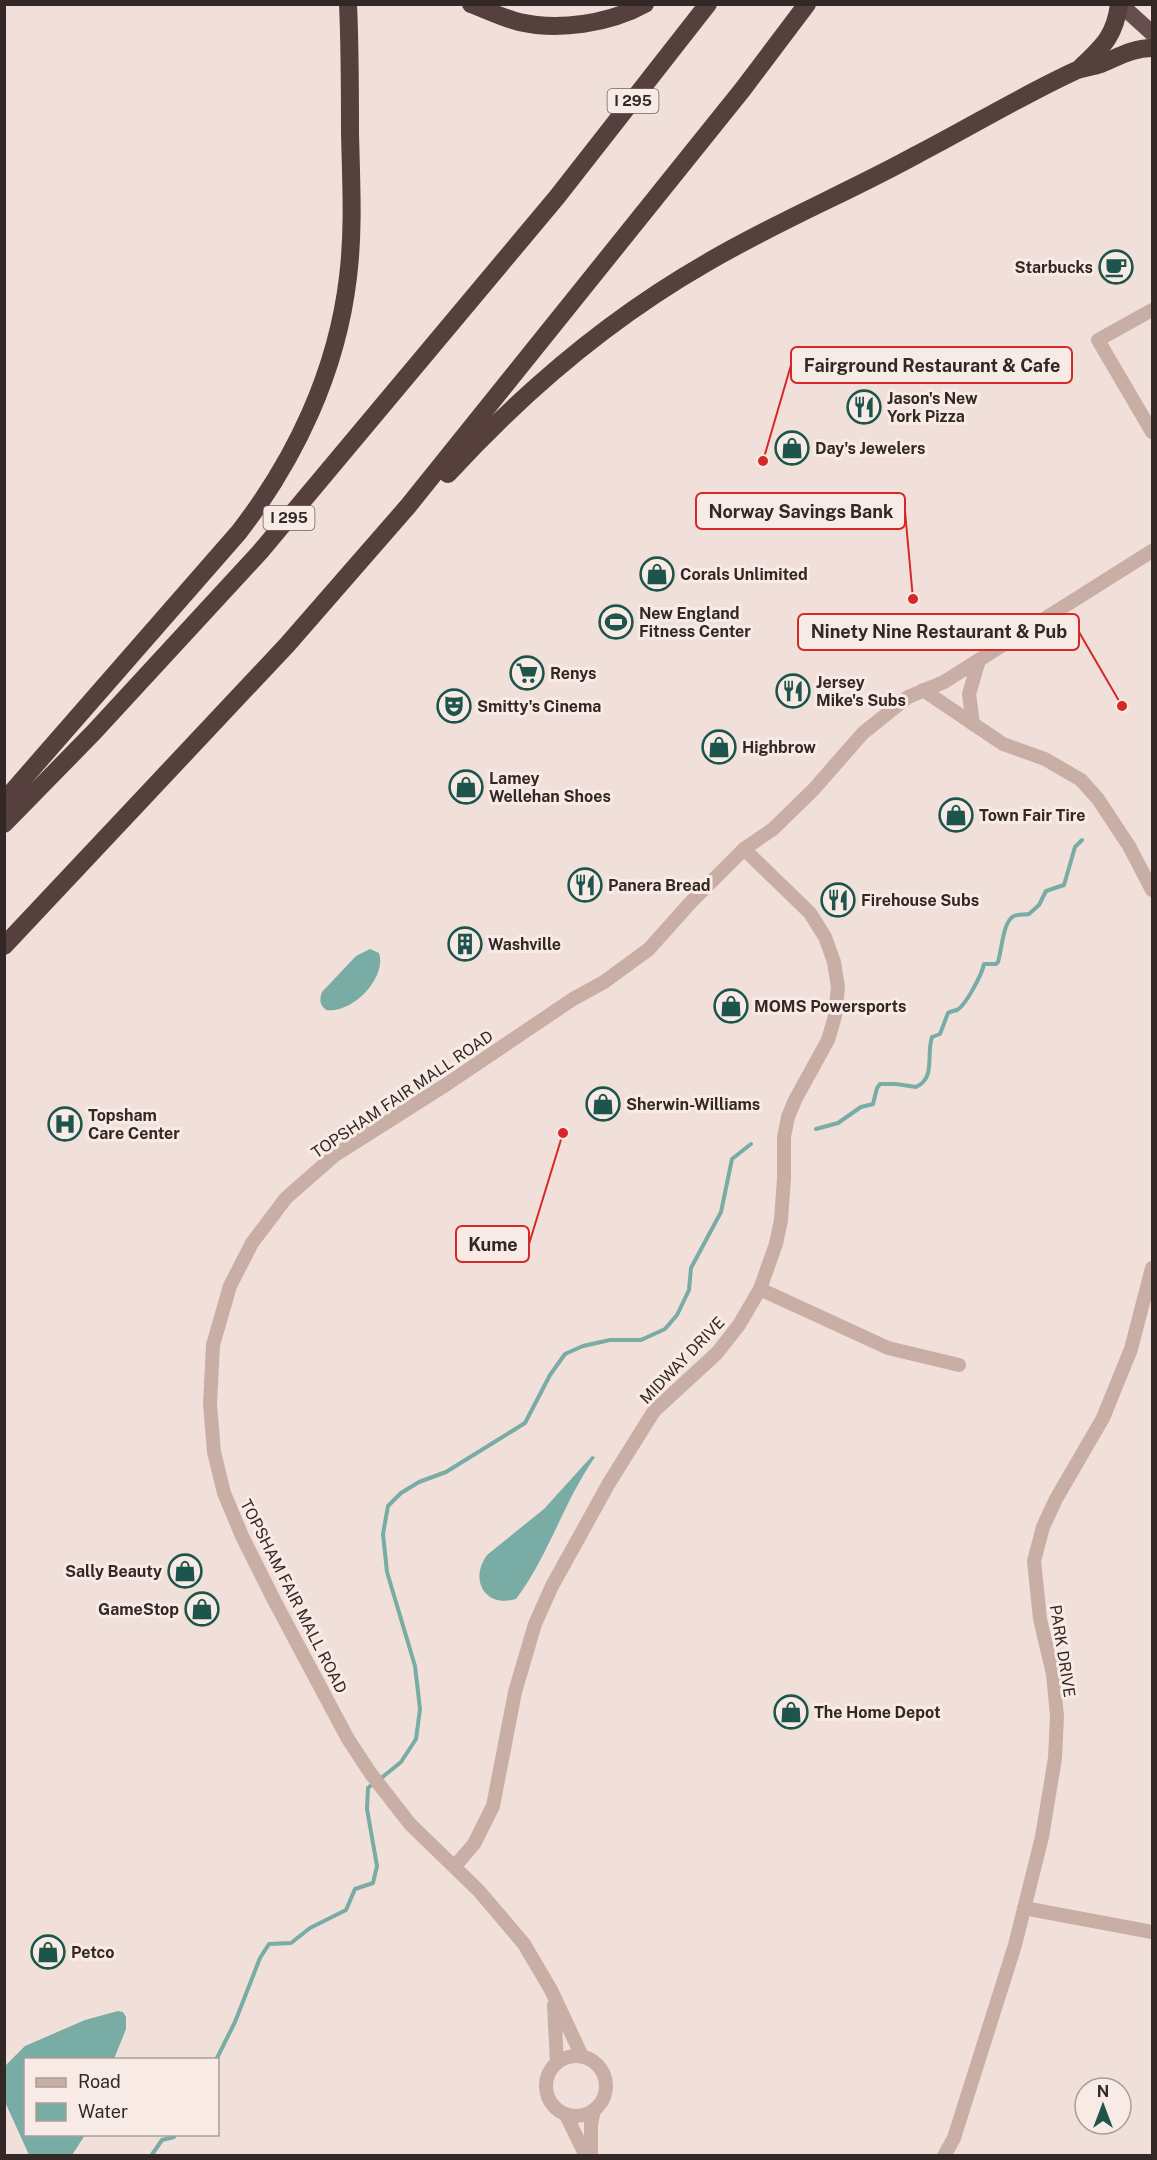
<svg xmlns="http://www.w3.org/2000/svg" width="1157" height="2160" font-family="'Public Sans',sans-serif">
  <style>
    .water { fill: #79aca4 }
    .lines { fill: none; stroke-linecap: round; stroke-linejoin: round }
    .stream { stroke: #79aca4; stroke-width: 4 }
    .minor { stroke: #c8aea5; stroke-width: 14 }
    .trunk { stroke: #654e4b; stroke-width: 16 }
    .motorway { stroke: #55403e; stroke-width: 18 }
    .labels { text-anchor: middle; stroke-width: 6; stroke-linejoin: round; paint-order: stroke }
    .shield { fill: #f8ebe5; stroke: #6f625f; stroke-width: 1.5 }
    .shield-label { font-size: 15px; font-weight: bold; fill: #342826 }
    .poi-label { font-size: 16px; font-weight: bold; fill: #342826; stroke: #f8ebe5; text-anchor: start }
    .street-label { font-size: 16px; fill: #342826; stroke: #f8ebe5 }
    .leader { fill: none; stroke: #d62828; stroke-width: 2 }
    .callout-dot { fill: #d62828; stroke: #f8ebe5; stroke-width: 2 }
    .callout { fill: #f8ebe5; stroke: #d62828; stroke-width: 2 }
    .callout-label { font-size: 18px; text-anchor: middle; font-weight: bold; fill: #342826 }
  </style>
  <rect width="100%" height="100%" fill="#f0e0d9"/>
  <g class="water">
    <path d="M370 949 379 953C387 978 352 1014 326 1010 320 1005 319 1000 322 992L356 956Z"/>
    <path d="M592 1456 595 1457C564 1501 549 1555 516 1599 485 1608 469 1580 487 1555L544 1509Z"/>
    <polygon points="118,2011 123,2012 126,2017 126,2029 114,2059 26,2060 26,2134 85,2135 72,2155 29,2155 5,2102 5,2066 25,2046 85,2020"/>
  </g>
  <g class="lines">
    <g class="stream">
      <path d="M816 1129 838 1123 861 1107 873 1104 877 1088 880 1084H896L916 1087C936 1078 926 1055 932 1037L940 1034 948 1013C951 1011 954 1011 957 1010 966 1005 982 974 984 964H996L998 962C1002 949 1003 921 1014 916 1018 914 1025 915 1029 914L1039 905 1046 891 1064 885 1075 847 1082 840"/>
      <polyline points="380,1779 401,1762 416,1739 420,1709 415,1666 387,1572 383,1534 388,1506 401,1493 419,1482 446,1472 525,1423 550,1375 565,1354 583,1346 610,1340 641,1340 665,1329 677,1315 689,1290 691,1268 721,1212 732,1159 751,1144"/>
      <polyline points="216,2060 235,2022 260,1958 269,1944 291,1943 310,1928 346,1910 355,1889 373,1883 377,1866 367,1809 368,1788 374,1783"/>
      <polyline points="151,2156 162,2140 174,2137 175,2134"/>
    </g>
    <g class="minor">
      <polyline points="1152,310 1098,340 1152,432"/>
      <polyline points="923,690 1003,744 1045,759 1081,780 1098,799 1129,846 1152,890"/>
      <polyline points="973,724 969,694 979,660"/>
      <polyline points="760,1289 888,1348 959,1365"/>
      <polyline points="455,1866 474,1844 493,1806 515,1692 535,1624 552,1586 609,1483 654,1411 717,1353 739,1325 760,1289 776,1244 781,1220 784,1178 784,1137 788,1117 795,1100 828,1040 835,1016 838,987 834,962 825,937 810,913 744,849"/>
      <polyline points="1024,1908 1152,1932"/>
      <polyline points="554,2005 557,2063"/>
      <circle cx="576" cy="2086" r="30"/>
      <polyline points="582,2056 551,1990 524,1944 479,1891 410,1824 371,1774 348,1739 275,1602 242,1536 224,1493 214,1452 210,1404 213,1345 230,1286 252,1243 286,1198 335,1155 447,1084 573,999 604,982 649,949 691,902 744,849 773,829 814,789 863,733 908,697 944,682 1152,551"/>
      <polyline points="566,2115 586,2156"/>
      <polyline points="591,2156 591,2124 594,2110"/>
      <polyline points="944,2156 954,2138 1015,1945 1042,1837 1055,1758 1057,1716 1053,1674 1040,1619 1034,1561 1043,1527 1056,1499 1103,1418 1131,1349 1152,1268"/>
    </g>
    <polyline class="trunk" points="1120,4 1152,33"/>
    <g class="motorway">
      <path d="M471 4C487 10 503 18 519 22 558 31 609 24 645 4"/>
      <path d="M1081 67C1103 46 1115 36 1119 4"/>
      <path d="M448 474C524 391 610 318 708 262 776 222 849 192 918 154 970 127 1021 96 1075 71 1083 68 1092 67 1101 64 1118 57 1133 48 1152 48"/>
      <path d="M4 801 239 532C296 458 337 371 348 277 354 229 351 180 350 132 350 89 350 47 348 4"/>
      <polyline points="4,824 94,732 260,552 557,197 708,4"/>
      <polyline points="4,946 287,645 409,505 743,89 807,4"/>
    </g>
  </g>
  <defs>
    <symbol id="cafe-ring" viewBox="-11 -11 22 22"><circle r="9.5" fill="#f8ebe5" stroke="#1d544c" stroke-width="1.5"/><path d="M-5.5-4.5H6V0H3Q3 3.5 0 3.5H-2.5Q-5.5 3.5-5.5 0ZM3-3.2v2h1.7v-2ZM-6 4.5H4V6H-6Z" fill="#1d544c"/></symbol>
    <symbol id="restaurant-ring" viewBox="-11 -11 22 22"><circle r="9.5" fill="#f8ebe5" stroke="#1d544c" stroke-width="1.5"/><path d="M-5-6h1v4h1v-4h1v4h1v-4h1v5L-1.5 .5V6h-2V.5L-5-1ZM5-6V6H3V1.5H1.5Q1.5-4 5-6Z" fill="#1d544c"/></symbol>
    <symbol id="shop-ring" viewBox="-11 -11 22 22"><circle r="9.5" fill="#f8ebe5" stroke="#1d544c" stroke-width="1.5"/><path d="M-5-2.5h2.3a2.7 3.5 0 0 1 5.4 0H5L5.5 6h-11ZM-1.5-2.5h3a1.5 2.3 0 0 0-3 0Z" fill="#1d544c"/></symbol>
    <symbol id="stadium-ring" viewBox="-11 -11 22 22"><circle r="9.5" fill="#f8ebe5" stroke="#1d544c" stroke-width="1.5"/><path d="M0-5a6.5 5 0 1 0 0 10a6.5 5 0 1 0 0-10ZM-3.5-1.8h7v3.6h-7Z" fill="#1d544c"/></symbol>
    <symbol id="supermarket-ring" viewBox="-11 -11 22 22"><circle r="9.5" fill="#f8ebe5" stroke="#1d544c" stroke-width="1.5"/><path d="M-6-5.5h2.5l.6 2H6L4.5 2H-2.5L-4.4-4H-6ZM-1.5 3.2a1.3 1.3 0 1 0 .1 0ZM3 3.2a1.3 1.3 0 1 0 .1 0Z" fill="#1d544c"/></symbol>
    <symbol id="theatre-ring" viewBox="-11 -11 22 22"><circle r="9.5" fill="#f8ebe5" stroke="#1d544c" stroke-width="1.5"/><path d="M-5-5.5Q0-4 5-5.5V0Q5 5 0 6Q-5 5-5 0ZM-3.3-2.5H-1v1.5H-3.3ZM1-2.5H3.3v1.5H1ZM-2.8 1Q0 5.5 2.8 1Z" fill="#1d544c"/></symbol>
    <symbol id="building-ring" viewBox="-11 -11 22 22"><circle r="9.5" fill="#f8ebe5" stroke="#1d544c" stroke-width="1.5"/><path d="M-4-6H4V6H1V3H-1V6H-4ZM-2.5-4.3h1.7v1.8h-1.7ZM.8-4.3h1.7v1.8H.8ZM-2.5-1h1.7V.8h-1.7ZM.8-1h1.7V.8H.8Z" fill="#1d544c"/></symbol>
    <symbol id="hospital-ring" viewBox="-11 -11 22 22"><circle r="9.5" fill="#f8ebe5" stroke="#1d544c" stroke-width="1.5"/><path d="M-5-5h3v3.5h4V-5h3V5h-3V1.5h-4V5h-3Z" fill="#1d544c"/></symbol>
  </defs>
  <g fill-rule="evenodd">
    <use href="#cafe-ring" x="1097" y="248" width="38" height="38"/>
    <use href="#restaurant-ring" x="845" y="388" width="38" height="38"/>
    <use href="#shop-ring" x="773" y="429" width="38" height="38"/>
    <use href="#shop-ring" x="638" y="555" width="38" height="38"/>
    <use href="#stadium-ring" x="597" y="603" width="38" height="38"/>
    <use href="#supermarket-ring" x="508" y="654" width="38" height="38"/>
    <use href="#restaurant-ring" x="774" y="672" width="38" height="38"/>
    <use href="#theatre-ring" x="435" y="687" width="38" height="38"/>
    <use href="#shop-ring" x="700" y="728" width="38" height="38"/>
    <use href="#shop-ring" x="447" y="768" width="38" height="38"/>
    <use href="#shop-ring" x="937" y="796" width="38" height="38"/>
    <use href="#restaurant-ring" x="566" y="866" width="38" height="38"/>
    <use href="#restaurant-ring" x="819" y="881" width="38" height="38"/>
    <use href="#building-ring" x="446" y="925" width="38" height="38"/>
    <use href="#shop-ring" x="712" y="987" width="38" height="38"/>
    <use href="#shop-ring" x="584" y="1085" width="38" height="38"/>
    <use href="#hospital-ring" x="46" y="1105" width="38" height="38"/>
    <use href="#shop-ring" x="166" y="1552" width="38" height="38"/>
    <use href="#shop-ring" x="183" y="1590" width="38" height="38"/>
    <use href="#shop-ring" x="772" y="1693" width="38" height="38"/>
    <use href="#shop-ring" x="29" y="1933" width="38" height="38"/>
  </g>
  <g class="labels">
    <g class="shield">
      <rect x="607.5" y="89" width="51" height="24" rx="4.5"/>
      <rect x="263.5" y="506" width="51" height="24" rx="4.5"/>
    </g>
    <g class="shield-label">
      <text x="633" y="106">I 295</text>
      <text x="289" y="523">I 295</text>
    </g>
    <g class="poi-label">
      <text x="1093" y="273" text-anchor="end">Starbucks</text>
      <text x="887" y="404">Jason's New<tspan x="887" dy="18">York Pizza</tspan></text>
      <text x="815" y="454">Day's Jewelers</text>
      <text x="680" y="580">Corals Unlimited</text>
      <text x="639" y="619">New England<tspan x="639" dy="18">Fitness Center</tspan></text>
      <text x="550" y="679">Renys</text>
      <text x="816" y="688">Jersey<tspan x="816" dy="18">Mike's Subs</tspan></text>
      <text x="477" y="712">Smitty's Cinema</text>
      <text x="742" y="753">Highbrow</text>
      <text x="489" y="784">Lamey<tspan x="489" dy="18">Wellehan Shoes</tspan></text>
      <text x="979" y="821">Town Fair Tire</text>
      <text x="608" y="891">Panera Bread</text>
      <text x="861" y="906">Firehouse Subs</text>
      <text x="488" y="950">Washville</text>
      <text x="754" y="1012">MOMS Powersports</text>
      <text x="626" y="1110">Sherwin-Williams</text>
      <text x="88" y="1121">Topsham<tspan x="88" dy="18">Care Center</tspan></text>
      <text x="162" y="1577" text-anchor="end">Sally Beauty</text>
      <text x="179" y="1615" text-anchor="end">GameStop</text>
      <text x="814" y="1718">The Home Depot</text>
      <text x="71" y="1958">Petco</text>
    </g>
    <g class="street-label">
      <text transform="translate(402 1094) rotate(-34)" y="6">TOPSHAM FAIR MALL ROAD</text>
      <text transform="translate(682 1360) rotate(-46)" y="6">MIDWAY DRIVE</text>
      <text transform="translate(294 1596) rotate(63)" y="6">TOPSHAM FAIR MALL ROAD</text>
      <text transform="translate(1063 1651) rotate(81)" y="6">PARK DRIVE</text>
    </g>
  </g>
  <path class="leader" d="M763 461L791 365M913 599L905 511M1122 706L1079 632M563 1133L529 1244"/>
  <g class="callout-dot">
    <circle cx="763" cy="461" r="6"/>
    <circle cx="913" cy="599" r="6"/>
    <circle cx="1122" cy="706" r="6"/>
    <circle cx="563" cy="1133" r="6"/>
  </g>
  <g class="callout">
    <rect x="791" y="347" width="281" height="36" rx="6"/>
    <rect x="696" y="493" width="209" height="36" rx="6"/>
    <rect x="798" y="614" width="281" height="36" rx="6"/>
    <rect x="456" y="1226" width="73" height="36" rx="6"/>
  </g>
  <g class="callout-label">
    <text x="932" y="372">Fairground Restaurant &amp; Cafe</text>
    <text x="801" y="518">Norway Savings Bank</text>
    <text x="939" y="638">Ninety Nine Restaurant &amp; Pub</text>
    <text x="493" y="1251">Kume</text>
  </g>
  <rect width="1157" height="2160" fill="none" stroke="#342826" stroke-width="12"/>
  <rect x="24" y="2058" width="195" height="78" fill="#f8ebe5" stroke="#aa9d99" stroke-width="1.5"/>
  <rect x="36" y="2078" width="30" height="9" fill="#c8aea5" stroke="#aa9d99" stroke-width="1.5"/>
  <text x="78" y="2088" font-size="18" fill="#342826">Road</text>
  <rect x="36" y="2103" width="30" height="18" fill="#79aca4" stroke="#aa9d99" stroke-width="1.5"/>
  <text x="78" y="2118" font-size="18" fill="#342826">Water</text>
  <g transform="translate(1103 2106)"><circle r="28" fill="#f8ebe5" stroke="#aa9d99" stroke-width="1.5"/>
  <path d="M0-4.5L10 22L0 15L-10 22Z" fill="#1d544c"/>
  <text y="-9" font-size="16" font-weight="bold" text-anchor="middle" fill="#342826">N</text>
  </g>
</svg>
